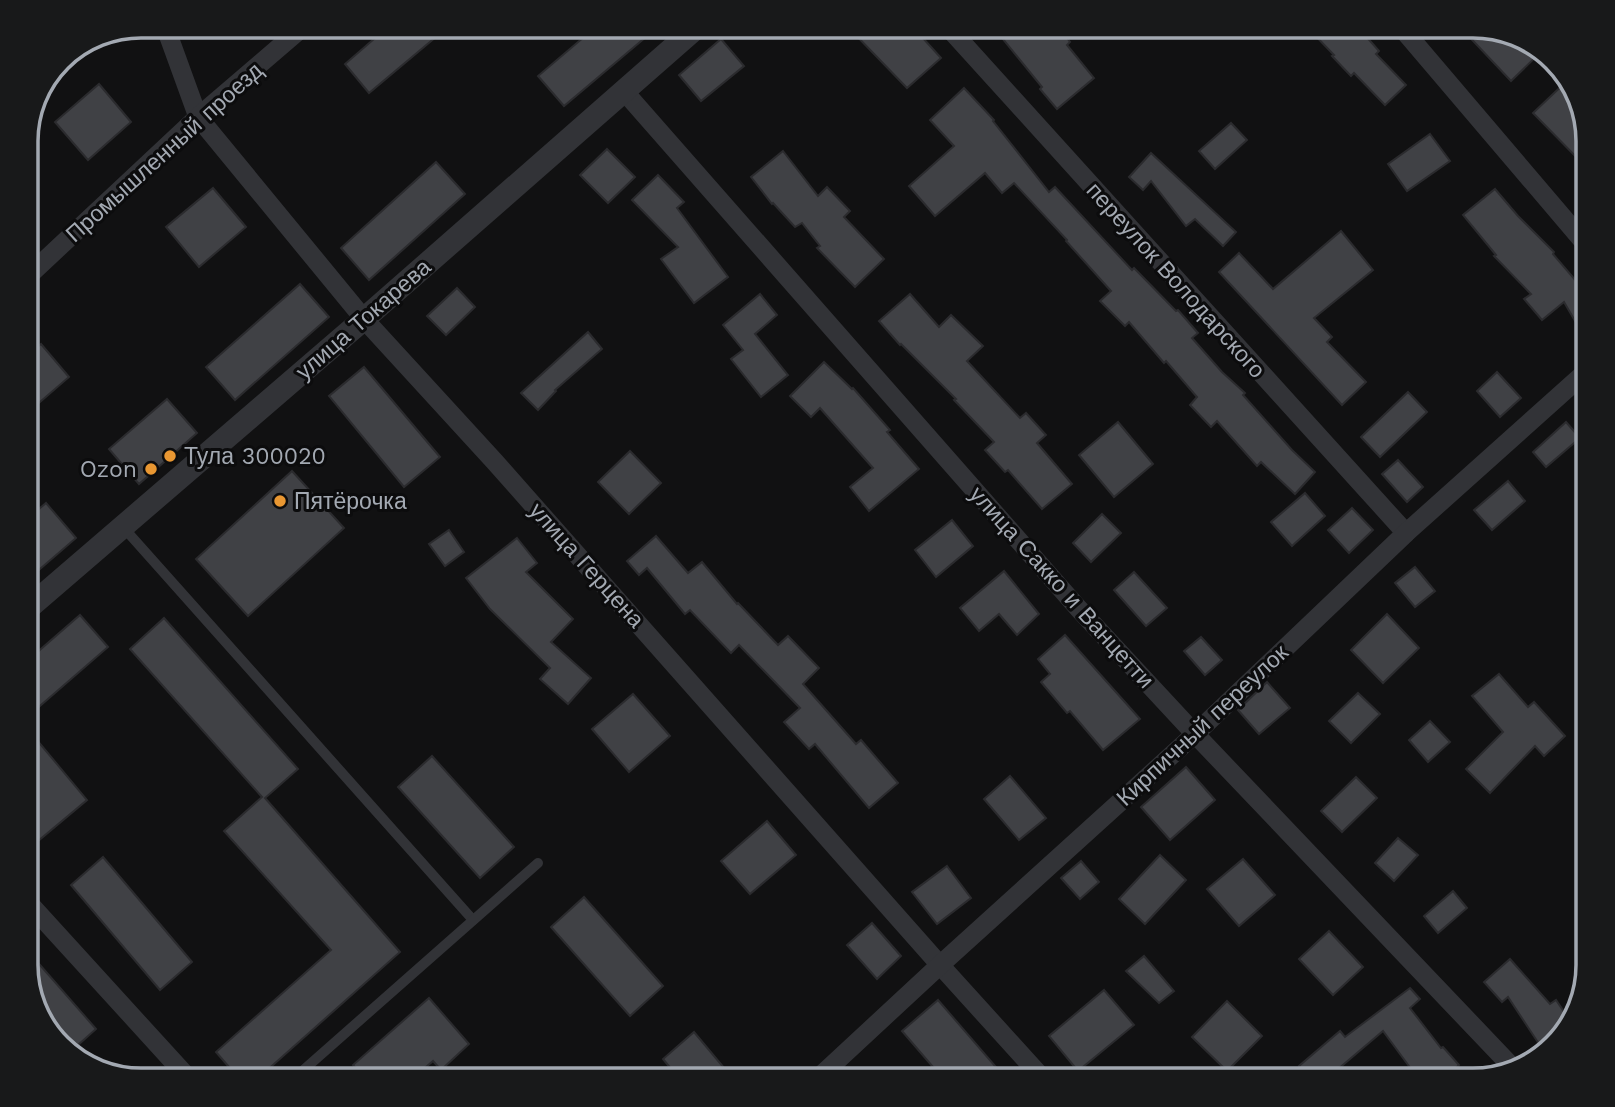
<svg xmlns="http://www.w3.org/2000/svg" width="1615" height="1107" font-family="'Work Sans',sans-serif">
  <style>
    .building { fill: #404145; stroke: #2b2b2e; stroke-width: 2 }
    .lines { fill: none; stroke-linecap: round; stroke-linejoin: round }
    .service { stroke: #323337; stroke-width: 10 }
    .minor { stroke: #323337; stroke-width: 19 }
    .tertiary { stroke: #323337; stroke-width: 23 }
    .poi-dot { fill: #e99732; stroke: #0c0c0d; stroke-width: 2.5 }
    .labels { text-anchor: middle; stroke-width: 6; stroke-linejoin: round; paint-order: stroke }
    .street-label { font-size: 23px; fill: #a3a9b2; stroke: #0c0c0d }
    .poi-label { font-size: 23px; fill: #a3a9b2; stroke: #0c0c0d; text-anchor: start }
    .rim { fill: none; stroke: #a3a9b2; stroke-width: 3.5 }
  </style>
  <rect width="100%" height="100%" fill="#111112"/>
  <g class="building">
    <polygon points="389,26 449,26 369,93 345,64"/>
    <polygon points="597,26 659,26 564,106 538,76"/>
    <polygon points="847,26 912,26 941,58 907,88"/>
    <polygon points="1017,26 1058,26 1070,42 1067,45 1094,78 1057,109 1040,89 1042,87 1002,38"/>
    <polygon points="1306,26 1357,26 1379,51 1376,54 1406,85 1385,105 1354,73 1351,76 1332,56 1334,55"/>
    <polygon points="1459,26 1474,26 1538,46 1542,51 1511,81"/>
    <polygon points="721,39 744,66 701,101 679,75"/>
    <polygon points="1569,79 1574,84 1589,141 1589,170 1533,113"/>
    <polygon points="99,84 131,122 88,160 55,122"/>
    <polygon points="964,88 994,120 993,121 1049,192 1055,187 1132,270 1134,268 1176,311 1178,310 1198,333 1192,338 1222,372 1245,393 1243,395 1292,450 1315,472 1295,494 1261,462 1257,466 1217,421 1211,427 1190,405 1197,397 1166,361 1164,363 1129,322 1125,326 1100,301 1111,291 1066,241 1067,240 1014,183 1002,193 985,173 935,216 909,186 954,146 930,120"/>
    <polygon points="1231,123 1247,140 1215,169 1199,151"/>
    <polygon points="1430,134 1450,161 1407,191 1388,164"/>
    <polygon points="607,149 635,177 608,203 580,175"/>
    <polygon points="783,151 818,196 827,187 850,211 844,217 884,259 855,287 817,248 820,246 802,223 795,227 773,203 772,204 751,177"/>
    <polygon points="1151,153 1236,232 1223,246 1195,219 1186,226 1151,181 1143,190 1129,177"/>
    <polygon points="436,162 465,194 369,280 341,248"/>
    <polygon points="658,175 684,202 677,208 728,277 694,303 661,259 678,247 632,200"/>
    <polygon points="213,188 246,227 199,267 166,227"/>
    <polygon points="1495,189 1518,216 1554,252 1553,254 1589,296 1589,345 1564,302 1542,320 1524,299 1531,294 1494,256 1496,255 1463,215"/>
    <polygon points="1341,231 1373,270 1314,318 1332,337 1327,342 1366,382 1342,405 1219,272 1239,253 1273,289"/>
    <polygon points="300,284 329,317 235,400 206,367"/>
    <polygon points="457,288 475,307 446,335 427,316"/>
    <polygon points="760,294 777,315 755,334 788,375 761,397 731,359 743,350 723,325"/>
    <polygon points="910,294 939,327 951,315 983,346 967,361 1020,418 1026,413 1046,435 1037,443 1072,484 1042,509 1008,470 1005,472 985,450 994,442 954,400 956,399 901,344 900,345 879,321"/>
    <polygon points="588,332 602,349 555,390 556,391 538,410 521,393"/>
    <polygon points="41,344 69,377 26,414 26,356"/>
    <polygon points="824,362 852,389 853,388 890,430 887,432 919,469 869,511 850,487 873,468 820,408 811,417 790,396"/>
    <polygon points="364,367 440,457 404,487 329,396"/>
    <polygon points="1497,372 1521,398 1500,417 1477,391"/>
    <polygon points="1408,392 1427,412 1380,457 1361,437"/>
    <polygon points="167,399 197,433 139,484 109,449"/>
    <polygon points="1118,422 1153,464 1114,497 1079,455"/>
    <polygon points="1566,422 1580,438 1546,467 1533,452"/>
    <polygon points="630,451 661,483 629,514 598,482"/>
    <polygon points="1398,460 1423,487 1407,502 1382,474"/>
    <polygon points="292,471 344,528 248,616 196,559"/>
    <polygon points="1508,481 1525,501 1492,530 1474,510"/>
    <polygon points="1305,493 1325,516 1292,546 1271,522"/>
    <polygon points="46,503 76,538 26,581 26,520"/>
    <polygon points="1352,508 1373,530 1349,553 1328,530"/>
    <polygon points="1102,514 1121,533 1091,562 1073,543"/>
    <polygon points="952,520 973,546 936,577 915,550"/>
    <polygon points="449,530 464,552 445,566 429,544"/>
    <polygon points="656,536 688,573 702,562 737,604 738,603 778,645 788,636 819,668 803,684 856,744 861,740 898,783 869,808 815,744 809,749 784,722 800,708 739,645 731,653 690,610 685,614 647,568 639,575 627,561"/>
    <polygon points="517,538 537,563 526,572 573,619 551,642 591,678 568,704 540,679 550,668 490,609 466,578"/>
    <polygon points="1415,567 1435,591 1415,607 1395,583"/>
    <polygon points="1004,571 1039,614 1017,635 999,614 979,631 960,608"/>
    <polygon points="1134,572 1167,608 1146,626 1114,590"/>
    <polygon points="1387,614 1419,648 1383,683 1351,650"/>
    <polygon points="80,615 108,647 26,718 26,662"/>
    <polygon points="164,618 298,769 265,798 400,952 255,1081 241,1081 216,1052 331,950 224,831 262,797 130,649"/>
    <polygon points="1065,635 1140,719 1103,750 1070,711 1067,713 1041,682 1050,674 1038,659"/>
    <polygon points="1201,637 1222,660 1205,675 1184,651"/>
    <polygon points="1499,674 1528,707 1534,702 1565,736 1544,756 1535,746 1490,793 1466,769 1503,732 1472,696"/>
    <polygon points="1267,682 1290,708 1259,734 1238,710"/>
    <polygon points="1358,693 1380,714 1351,743 1329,721"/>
    <polygon points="633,694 670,736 629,772 592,729"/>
    <polygon points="1430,721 1450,742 1428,762 1409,740"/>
    <polygon points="26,727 87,800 38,841 26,827"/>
    <polygon points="432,756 514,847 480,878 398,787"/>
    <polygon points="1186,767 1215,800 1170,840 1141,807"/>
    <polygon points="1010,776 1046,818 1019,840 984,799"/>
    <polygon points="1356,777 1377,798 1342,832 1321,811"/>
    <polygon points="767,821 796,855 750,894 721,861"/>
    <polygon points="1398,838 1418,855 1394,881 1375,863"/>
    <polygon points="1160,855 1186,880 1145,924 1119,899"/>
    <polygon points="103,857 192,962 160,990 71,885"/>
    <polygon points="1243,859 1275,895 1239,926 1207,889"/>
    <polygon points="1081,861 1099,882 1080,899 1061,878"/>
    <polygon points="947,866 971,898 937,924 912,892"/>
    <polygon points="1453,891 1467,908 1438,933 1424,916"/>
    <polygon points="584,897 663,986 630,1016 551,927"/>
    <polygon points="872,923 901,956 877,979 847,945"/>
    <polygon points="1329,931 1363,967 1333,995 1299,959"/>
    <polygon points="26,949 96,1029 69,1053 41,1023 26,973"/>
    <polygon points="1144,956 1174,991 1159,1003 1126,971"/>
    <polygon points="1510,959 1550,1004 1556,1000 1571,1022 1569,1030 1545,1053 1508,997 1502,1002 1484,982"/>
    <polygon points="1410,988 1420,999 1410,1008 1441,1048 1443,1047 1459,1065 1442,1081 1420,1081 1383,1031 1324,1081 1287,1081 1301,1069 1299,1066 1340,1031 1345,1037"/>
    <polygon points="1104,990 1134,1025 1078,1071 1049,1036"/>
    <polygon points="429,998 469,1044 441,1070 433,1061 410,1081 367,1081 353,1065"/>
    <polygon points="938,1000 1008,1081 945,1081 902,1031"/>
    <polygon points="1227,1001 1262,1036 1227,1071 1192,1037"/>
    <polygon points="694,1032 735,1081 681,1081 663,1059"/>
  </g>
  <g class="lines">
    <g class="service">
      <polyline points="123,527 473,920"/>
      <polyline points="291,1081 538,863"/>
    </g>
    <g class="minor">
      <polyline points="165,26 198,117 364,319 495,462 940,965 1045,1081"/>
      <polyline points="947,26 1406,533"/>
      <polyline points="1400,26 1589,248"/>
      <polyline points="623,90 1078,608 1195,734 1515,1070"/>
      <polyline points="26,278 198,117 304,26"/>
      <polyline points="26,900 191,1081"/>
      <polyline points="815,1081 940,965 1195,734 1406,533 1589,369"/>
    </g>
    <polyline class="tertiary" points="26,610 364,319 698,26"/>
  </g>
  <g class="poi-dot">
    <circle cx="170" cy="456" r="7"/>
    <circle cx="151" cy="469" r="7"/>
    <circle cx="280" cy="501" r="7"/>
  </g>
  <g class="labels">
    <g class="street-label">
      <text transform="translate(164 152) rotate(-42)" y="8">Промышленный проезд</text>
      <text transform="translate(1176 280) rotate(48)" y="8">переулок Володарского</text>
      <text transform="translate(363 319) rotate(-41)" y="8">улица Токарева</text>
      <text transform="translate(587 565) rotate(48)" y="8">улица Герцена</text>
      <text transform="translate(1062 587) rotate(48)" y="8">улица Сакко и Ванцетти</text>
      <text transform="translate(1202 725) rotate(-43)" y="8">Кирпичный переулок</text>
    </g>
    <g class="poi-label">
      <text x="184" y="464">Тула 300020</text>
      <text x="137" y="477" text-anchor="end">Ozon</text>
      <text x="294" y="509">Пятёрочка</text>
    </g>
  </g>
  <path d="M0 0H1615V1107H0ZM141 38H1473A103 103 0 0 1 1576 141V965A103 103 0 0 1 1473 1068H141A103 103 0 0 1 38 965V141A103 103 0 0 1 141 38Z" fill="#18191a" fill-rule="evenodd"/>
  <path class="rim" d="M141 38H1473A103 103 0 0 1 1576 141V965A103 103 0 0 1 1473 1068H141A103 103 0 0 1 38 965V141A103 103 0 0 1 141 38Z"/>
</svg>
